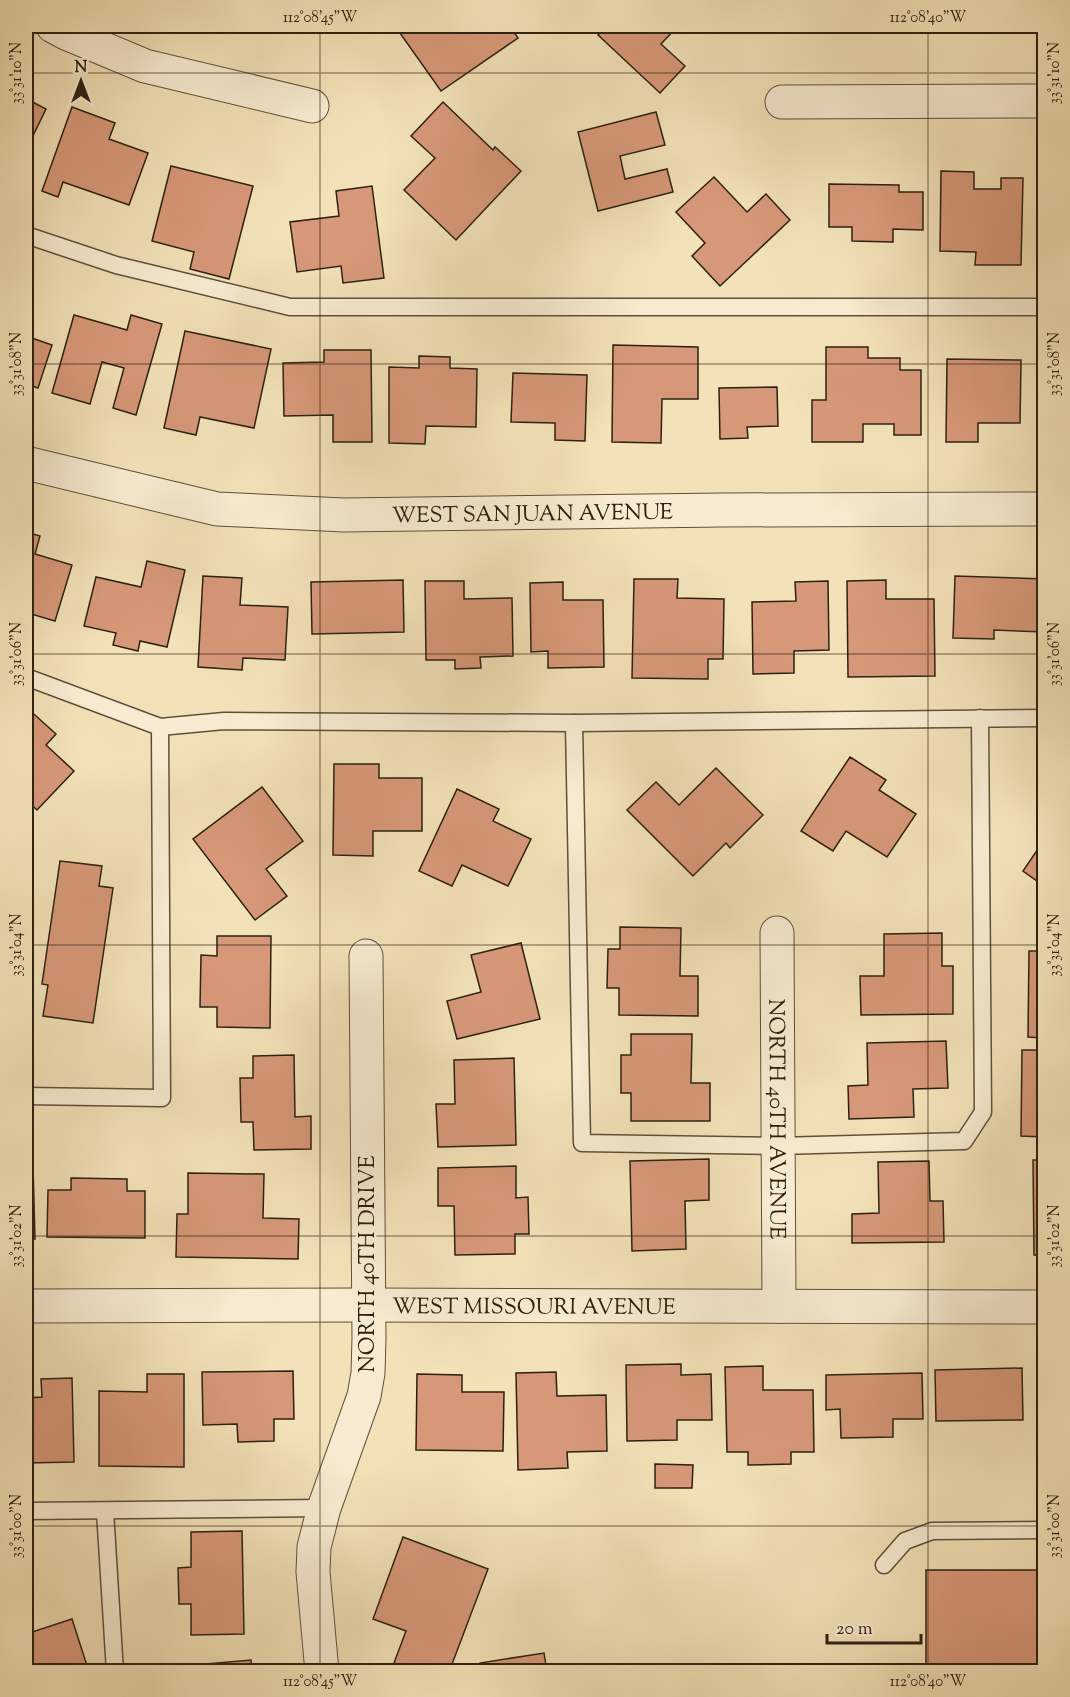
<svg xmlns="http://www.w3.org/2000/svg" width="1070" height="1697" font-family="'Sorts Mill Goudy',serif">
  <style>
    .building { fill: #d79879; stroke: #2d2012; stroke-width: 1.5 }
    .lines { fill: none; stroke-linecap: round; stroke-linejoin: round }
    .lane-casing { stroke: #5e503c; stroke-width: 19 }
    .street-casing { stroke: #5e503c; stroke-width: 35 }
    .lane { stroke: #f7ecd1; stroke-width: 16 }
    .street { stroke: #f7ecd1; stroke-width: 33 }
    .ticks { fill: none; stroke: #2d2012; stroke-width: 1.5; stroke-opacity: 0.45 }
    .labels { text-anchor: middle; stroke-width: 4.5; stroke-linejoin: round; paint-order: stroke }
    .street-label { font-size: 22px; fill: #2d2012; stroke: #f7ecd1 }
    .neatline { fill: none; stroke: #2d2012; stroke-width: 2 }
    .ticks-label { font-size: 15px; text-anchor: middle; fill: #2d2012 }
  </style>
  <rect width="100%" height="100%" fill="#f3e2b8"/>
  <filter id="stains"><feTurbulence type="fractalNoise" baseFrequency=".00333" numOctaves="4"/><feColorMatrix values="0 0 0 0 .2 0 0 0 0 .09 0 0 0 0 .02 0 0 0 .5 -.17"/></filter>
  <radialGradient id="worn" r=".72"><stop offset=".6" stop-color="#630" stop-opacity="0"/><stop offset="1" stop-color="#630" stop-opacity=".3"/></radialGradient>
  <g class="building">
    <polygon points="395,26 510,26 518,38 441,91"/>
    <polygon points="607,26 678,26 661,44 685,66 660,93 598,35"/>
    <polygon points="841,26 876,26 876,28 841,27"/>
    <polygon points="936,26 976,26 975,31 936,30"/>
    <polygon points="27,99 46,109 26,150 26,102"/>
    <polygon points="443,102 493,150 495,147 521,171 456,240 404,190 435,158 411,136"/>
    <polygon points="72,107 115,123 109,139 148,153 129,205 63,182 58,197 42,191"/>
    <polygon points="656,112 665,145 620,156 625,179 667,169 673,192 598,211 578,132"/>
    <polygon points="171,166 253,186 229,279 190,269 194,252 152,241"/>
    <polygon points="941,171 974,172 974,189 1001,189 1001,178 1023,178 1021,265 975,265 976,252 940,251"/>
    <polygon points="714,177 747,212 766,194 790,220 720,286 692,256 705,243 676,212"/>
    <polygon points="829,184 899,185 899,192 923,192 923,230 893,229 893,242 852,241 852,227 829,227"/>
    <polygon points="372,186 384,278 343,283 341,266 297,272 290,222 339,216 336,191"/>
    <polygon points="74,315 127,330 131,315 162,324 136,415 113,408 124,368 102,362 90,404 52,393"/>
    <polygon points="185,331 271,349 254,428 200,417 196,435 164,428"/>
    <polygon points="26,336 52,345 38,388 26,384"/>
    <polygon points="613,345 698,347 698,399 662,399 661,443 612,442"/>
    <polygon points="826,347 868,347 868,358 900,358 900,370 921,370 921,435 894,435 894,424 863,424 863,442 812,442 812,400 826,400"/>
    <polygon points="324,350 371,350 372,442 333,442 333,415 284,416 283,363 324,362"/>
    <polygon points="419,356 450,357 450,368 477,369 476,427 426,426 425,444 389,443 389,367 419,368"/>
    <polygon points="947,359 1021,360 1020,423 978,423 978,442 946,442"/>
    <polygon points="513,373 587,375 585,441 555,440 555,423 511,422"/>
    <polygon points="777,387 778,426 747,427 748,438 720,439 719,388"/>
    <polygon points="26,532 40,536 35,554 72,565 55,621 28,613 26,615"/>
    <polygon points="147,561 185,570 167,647 140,641 138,651 113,645 116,633 84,626 96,577 141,587"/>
    <polygon points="203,576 242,578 240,605 288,607 285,660 243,658 242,670 198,667"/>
    <polygon points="955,576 1044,579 1044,632 994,630 994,639 953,638"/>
    <polygon points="634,579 678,579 677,598 724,599 723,659 708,659 708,679 632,678"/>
    <polygon points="403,580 404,632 312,634 311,582"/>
    <polygon points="886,580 886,599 934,599 935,676 848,677 847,581"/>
    <polygon points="425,581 464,581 464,599 512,598 513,656 480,657 481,668 455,669 455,660 426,660"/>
    <polygon points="828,581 829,650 794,651 794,673 753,674 752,602 796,601 795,582"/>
    <polygon points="563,582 563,600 603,600 604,667 548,668 548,651 531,652 530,583"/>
    <polygon points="26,707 56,734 46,745 74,771 37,810 26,800"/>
    <polygon points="850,757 886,780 879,790 916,814 887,857 846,831 833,851 801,831"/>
    <polygon points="334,764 379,764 379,778 422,778 422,831 373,831 373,856 333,855"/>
    <polygon points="716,768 763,815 730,848 726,843 693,876 627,810 656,782 679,805"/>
    <polygon points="262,787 303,841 266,869 287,896 255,920 193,839"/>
    <polygon points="457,789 499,809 493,821 531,839 508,886 462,865 452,886 419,871"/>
    <polygon points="1044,840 1044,886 1023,871"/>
    <polygon points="60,861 102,866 99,886 113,888 93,1023 43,1016 48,985 42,984"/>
    <polygon points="620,927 681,928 680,976 698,976 698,1016 619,1015 619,988 607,988 608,949 620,949"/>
    <polygon points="942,933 942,966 953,966 953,1014 861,1015 860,976 884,976 884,934"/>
    <polygon points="217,936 271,936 270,1028 217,1027 217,1007 200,1007 201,955 217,956"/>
    <polygon points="521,943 540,1019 457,1039 447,1001 481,992 471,955"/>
    <polygon points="1029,951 1044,951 1044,1038 1028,1037"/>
    <polygon points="631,1034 692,1034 691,1083 710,1083 710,1121 631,1121 631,1093 621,1093 621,1055 631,1055"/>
    <polygon points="946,1041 948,1088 913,1089 914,1117 849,1119 848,1086 868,1085 867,1043"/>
    <polygon points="1022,1050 1044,1050 1044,1137 1021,1136"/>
    <polygon points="294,1055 295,1117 311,1116 311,1149 254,1150 253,1122 241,1122 240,1078 253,1078 253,1056"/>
    <polygon points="514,1058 516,1145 438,1147 436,1104 455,1104 454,1060"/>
    <polygon points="709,1159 709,1200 685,1201 686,1249 632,1251 630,1161"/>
    <polygon points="1033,1160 1044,1160 1044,1255 1034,1255"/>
    <polygon points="929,1161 930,1201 943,1201 944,1242 852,1243 852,1214 879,1213 878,1162"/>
    <polygon points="26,1166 33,1166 35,1239 26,1239"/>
    <polygon points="516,1166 516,1198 528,1197 529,1234 515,1234 515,1254 455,1255 454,1206 438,1206 438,1168"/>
    <polygon points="188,1173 264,1174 263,1218 299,1219 298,1259 176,1257 177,1214 188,1214"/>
    <polygon points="71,1178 127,1179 127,1191 145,1191 145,1238 47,1237 48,1190 71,1190"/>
    <polygon points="681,1364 681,1375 711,1374 712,1420 677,1420 677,1440 627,1441 626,1365"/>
    <polygon points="763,1366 763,1390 813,1390 814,1452 791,1452 791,1464 748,1465 748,1452 727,1452 725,1367"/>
    <polygon points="1022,1368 1023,1420 936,1421 935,1370"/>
    <polygon points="293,1371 294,1419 274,1419 274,1441 238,1442 237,1424 203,1425 202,1372"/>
    <polygon points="556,1372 557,1396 606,1395 607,1451 567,1452 568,1468 518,1470 516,1373"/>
    <polygon points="922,1373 923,1419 893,1419 893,1437 841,1438 840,1409 826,1410 826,1375"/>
    <polygon points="147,1374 184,1374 184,1467 99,1466 99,1391 147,1392"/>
    <polygon points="417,1374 462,1375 462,1392 504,1392 503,1451 416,1450"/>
    <polygon points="72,1378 74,1462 26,1463 26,1398 42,1397 41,1379"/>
    <polygon points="655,1464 693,1465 692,1488 655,1488"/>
    <polygon points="242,1531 244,1634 191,1635 191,1604 179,1604 178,1568 191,1567 191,1532"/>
    <polygon points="403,1537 488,1569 449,1672 417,1672 394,1663 406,1631 373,1619"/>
    <rect x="926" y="1570" width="113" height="102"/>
    <polygon points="72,1619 89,1672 26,1672 26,1634"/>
    <polygon points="544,1653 547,1672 482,1672 480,1663"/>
    <polygon points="251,1660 252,1672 161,1672 160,1668"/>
  </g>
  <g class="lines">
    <defs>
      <g id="lane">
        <polyline points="26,235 116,265 290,307 1044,307"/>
        <polyline points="26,677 160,727 224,721 574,723 1044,718"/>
        <polyline points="574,723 582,1143 778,1146 964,1141 983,1112 980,718"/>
        <polyline points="26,1096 162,1098 160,727"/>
        <polyline points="26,1511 324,1508"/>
        <polyline points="105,1511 115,1672"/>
        <polyline points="884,1565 905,1541 932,1531 1044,1530"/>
      </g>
      <g id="street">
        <polyline points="53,26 66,33 145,66 312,106"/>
        <polyline points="782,102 1044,101"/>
        <path id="s1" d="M26 463 217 509 344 515 722 510 1044 509"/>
        <path id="s2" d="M777 933 779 1306"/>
        <path id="s3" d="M26 1306 368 1305 1044 1307"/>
        <polyline points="322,1672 313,1572 314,1547 324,1508 364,1396 368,1373 369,1338 366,956"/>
      </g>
    </defs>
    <use href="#lane" class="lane-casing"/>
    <use href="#street" class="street-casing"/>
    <use href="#lane" class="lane"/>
    <use href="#street" class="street"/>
  </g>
  <path class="ticks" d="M320 26V1672M928 26V1672M26 73H1044M26 364H1044M26 654H1044M26 945H1044M26 1236H1044M26 1526H1044"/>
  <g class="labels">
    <g class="street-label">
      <text dy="8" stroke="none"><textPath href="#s1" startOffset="512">WEST SAN JUAN AVENUE</textPath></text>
      <text dy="8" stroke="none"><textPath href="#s2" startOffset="186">NORTH 40TH AVENUE</textPath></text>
      <text transform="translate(366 1264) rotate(-90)" y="8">NORTH 40TH DRIVE</text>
      <text dy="8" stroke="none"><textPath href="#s3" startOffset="508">WEST MISSOURI AVENUE</textPath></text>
    </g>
  </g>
  <rect width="1070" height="1697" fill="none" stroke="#f3e2b8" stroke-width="66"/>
  <g transform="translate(81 81)" stroke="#f7ecd1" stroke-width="4.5" paint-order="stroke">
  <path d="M0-4.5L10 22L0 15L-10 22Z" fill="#2d2012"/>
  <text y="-9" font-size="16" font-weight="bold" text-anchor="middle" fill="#2d2012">N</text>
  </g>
  <path d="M827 1634v9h94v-9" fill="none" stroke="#2d2012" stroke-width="3"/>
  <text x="836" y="1634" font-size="18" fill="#2d2012" stroke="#f7ecd1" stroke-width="4.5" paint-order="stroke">20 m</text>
  <rect x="33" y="33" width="1004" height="1631" class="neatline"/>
  <g class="ticks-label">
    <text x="320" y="22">112°08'45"W</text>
    <text x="928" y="22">112°08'40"W</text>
    <text transform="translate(16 73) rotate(-90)" y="5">33°31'10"N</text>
    <text transform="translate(1054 73) rotate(-90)" y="5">33°31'10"N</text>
    <text transform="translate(16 364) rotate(-90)" y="5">33°31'08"N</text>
    <text transform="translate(1054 364) rotate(-90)" y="5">33°31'08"N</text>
    <text transform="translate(16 654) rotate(-90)" y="5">33°31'06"N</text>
    <text transform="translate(1054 654) rotate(-90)" y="5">33°31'06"N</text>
    <text transform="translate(16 945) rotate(-90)" y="5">33°31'04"N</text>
    <text transform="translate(1054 945) rotate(-90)" y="5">33°31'04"N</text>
    <text transform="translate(16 1236) rotate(-90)" y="5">33°31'02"N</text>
    <text transform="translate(1054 1236) rotate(-90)" y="5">33°31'02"N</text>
    <text transform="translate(16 1526) rotate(-90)" y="5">33°31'00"N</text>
    <text transform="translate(1054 1526) rotate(-90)" y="5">33°31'00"N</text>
    <text x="320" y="1686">112°08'45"W</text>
    <text x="928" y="1686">112°08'40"W</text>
  </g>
  <rect width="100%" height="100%" filter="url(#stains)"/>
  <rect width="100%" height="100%" fill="url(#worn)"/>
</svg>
